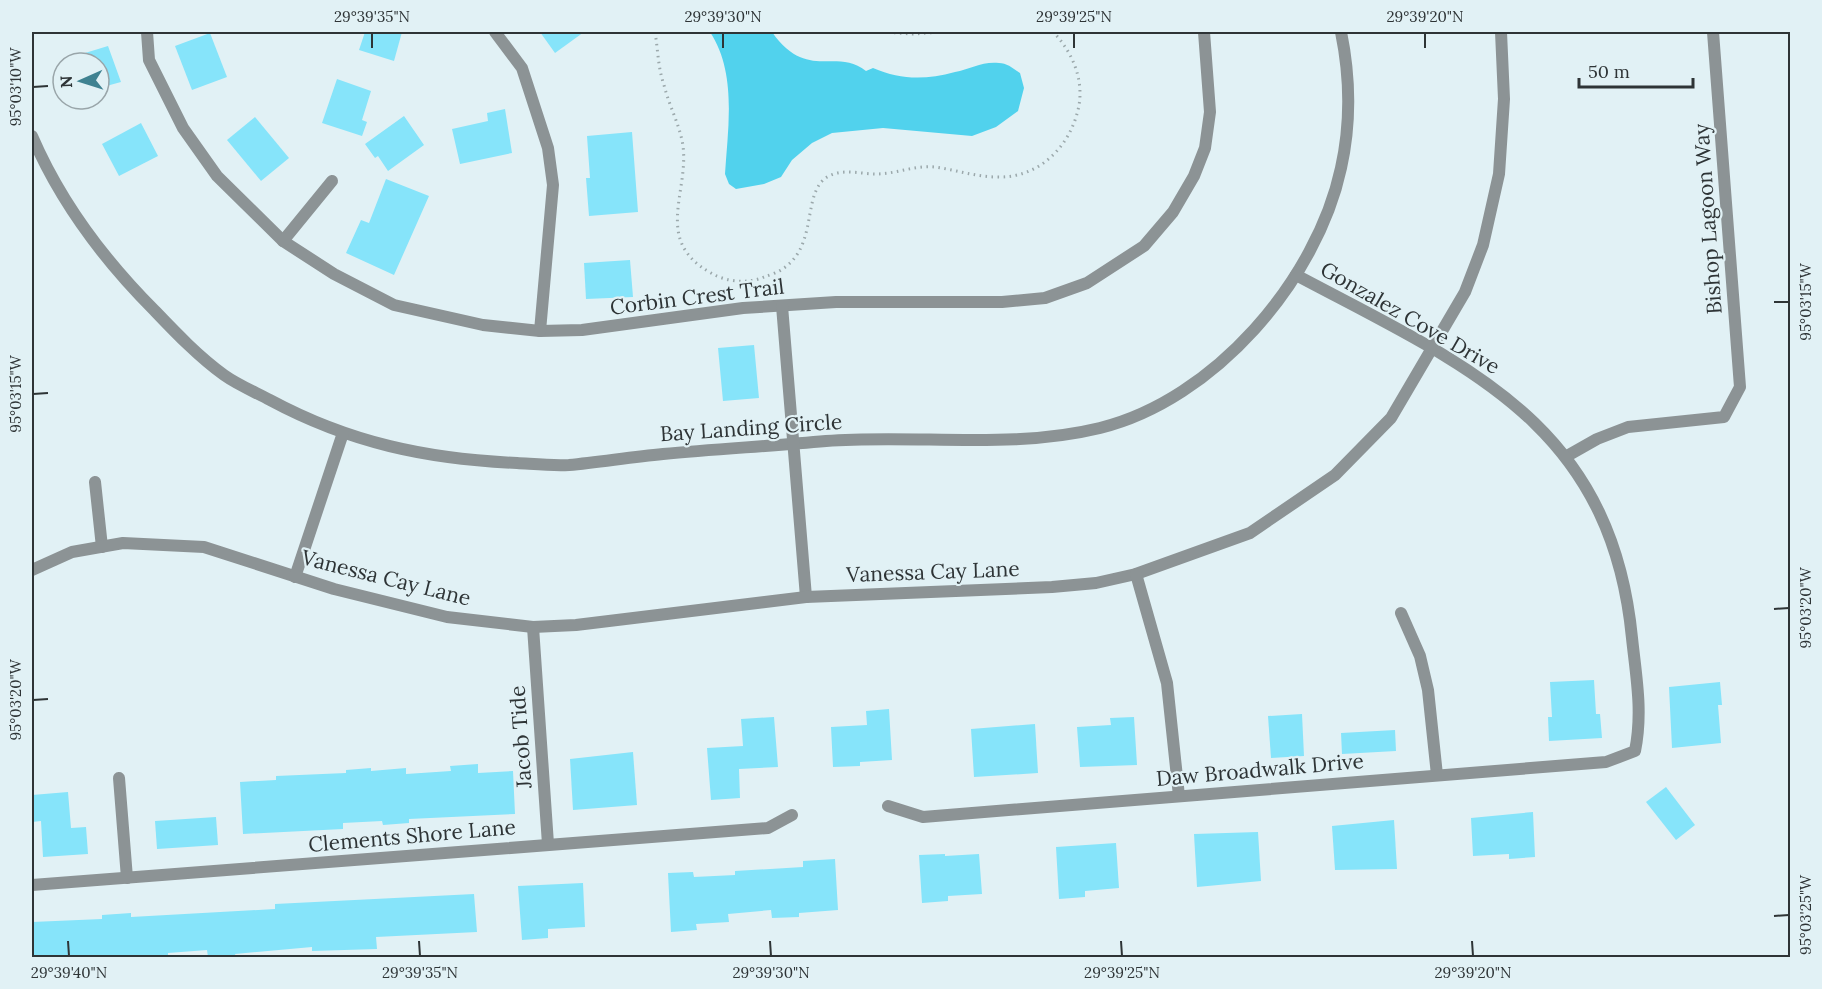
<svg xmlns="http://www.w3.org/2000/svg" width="1822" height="989" font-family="Lora,serif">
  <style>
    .water { fill: #51d2ed }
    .building { fill: #86e4fa }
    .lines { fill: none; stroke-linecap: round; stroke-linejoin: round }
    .path { stroke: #9ba8ab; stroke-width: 3; stroke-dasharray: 1.5 4.5; stroke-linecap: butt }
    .minor { stroke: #8c9395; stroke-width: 12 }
    .ticks { fill: none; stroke: #2e3436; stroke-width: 2 }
    .labels { text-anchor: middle; stroke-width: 4.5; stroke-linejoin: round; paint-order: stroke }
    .street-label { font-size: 21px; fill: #2e3436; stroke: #e1f1f5 }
    .neatline { fill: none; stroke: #2e3436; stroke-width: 2 }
    .ticks-label { font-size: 15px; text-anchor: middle; fill: #2e3436 }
  </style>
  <rect width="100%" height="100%" fill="#e1f1f5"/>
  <path class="water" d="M710 32H772C807 82 836 47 866 71L873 68C901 80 925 80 955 72 970 69 983 61 999 63 1007 63 1014 69 1020 73L1024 88 1018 111 996 127 972 136 883 128 832 133 812 143 792 160 781 177 764 184 736 189 729 184 725 174C728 127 737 73 710 32Z"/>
  <g class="building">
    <polygon points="365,32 402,32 394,61 359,50"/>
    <polygon points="540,32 584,32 555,53"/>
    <polygon points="210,33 227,77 192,90 175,46"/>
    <polygon points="108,46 121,82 99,88 99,63 62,63 62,60"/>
    <polygon points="337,79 371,91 362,120 367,122 362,136 322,123"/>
    <polygon points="505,109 512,153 460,164 452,129 488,121 487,113"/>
    <polygon points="404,116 424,145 388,171 378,156 375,158 365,144"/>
    <polygon points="255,117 289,158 261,181 227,140"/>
    <polygon points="141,123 158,156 119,176 102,144"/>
    <polygon points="632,132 638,212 589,216 586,178 590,178 587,136"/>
    <polygon points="386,179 429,196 394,275 346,253 361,220 369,223"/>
    <polygon points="630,260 633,297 586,299 584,263"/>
    <polygon points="754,345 759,398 723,401 718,348"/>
    <polygon points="1594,680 1596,714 1600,714 1602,738 1549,741 1548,717 1552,717 1550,682"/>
    <polygon points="1720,682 1722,705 1718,705 1721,743 1672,748 1669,687"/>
    <polygon points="889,709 892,760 860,762 860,766 833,767 831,727 867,725 866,711"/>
    <polygon points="1302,714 1304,756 1271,758 1268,716"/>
    <polygon points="774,717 778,767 739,769 740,798 711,800 707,748 743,746 741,719"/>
    <polygon points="1134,717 1137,765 1080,767 1077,727 1111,725 1110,718"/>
    <polygon points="1035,724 1038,773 974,777 971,729"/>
    <polygon points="1395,730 1396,751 1342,754 1341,733"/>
    <polygon points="633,752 637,805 573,810 570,759"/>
    <polygon points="478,764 478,773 513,771 515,814 409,819 409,823 383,825 382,821 343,823 343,829 243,834 240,782 276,780 276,776 346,773 346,770 371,768 371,771 406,768 406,774 451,771 450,766"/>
    <polygon points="1666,787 1695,825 1676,840 1646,802"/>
    <polygon points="68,792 71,828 86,827 88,854 43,857 41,821 32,822 32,795"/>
    <polygon points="1533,812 1535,857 1509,859 1509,854 1473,856 1471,818"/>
    <polygon points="216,817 218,845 157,849 155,821"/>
    <polygon points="1394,820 1397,869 1335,870 1332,826"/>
    <polygon points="1258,832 1261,881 1197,887 1194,834"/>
    <polygon points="1116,843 1119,888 1085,891 1085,897 1059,899 1056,847"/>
    <polygon points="945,854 945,856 979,854 982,894 948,896 948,901 922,903 919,855"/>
    <polygon points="835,859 838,910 799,913 799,917 772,918 771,910 728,914 729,922 696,924 697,930 671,932 668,873 693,872 694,877 735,875 735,871 803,867 803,861"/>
    <polygon points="583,883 585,927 548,929 548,938 522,940 518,886"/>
    <polygon points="474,894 477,932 376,937 377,949 312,951 312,947 235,954 236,957 208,957 207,950 168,953 168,957 140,957 139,955 33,957 32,922 102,919 102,915 131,913 131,917 275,909 275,904"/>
  </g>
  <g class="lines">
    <g class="path">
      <path d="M655 32C658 50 658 68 664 85 669 106 680 125 683 146 689 193 653 241 711 273 726 282 748 284 764 277 770 275 779 272 784 268 820 243 800 188 831 175 845 169 862 174 876 174 896 174 915 165 935 167 956 170 976 177 998 177 1038 178 1069 148 1078 110 1085 82 1073 52 1053 32"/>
      <polyline points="882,32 913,34 941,32"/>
    </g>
    <g class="minor">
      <polyline points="147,32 149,60 183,128 217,176 283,241 334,274 394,305 483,325 540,331 582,330 743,308 836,302 1002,302 1045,298 1087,283 1144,246 1173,212 1194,176 1205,148 1210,112 1204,32"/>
      <polyline points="495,32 522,68 548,148 553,185 540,331"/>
      <path d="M32 136C60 201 105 261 155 311 176 333 199 357 224 375 238 385 255 392 270 400 350 443 427 459 517 463 534 464 552 466 569 465 600 462 631 457 663 454 717 449 771 446 826 441 917 434 1010 450 1100 428 1214 400 1317 280 1341 168 1351 123 1350 76 1341 32"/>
      <polyline points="283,241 332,181"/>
      <polyline points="782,306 806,597"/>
      <polyline points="1567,456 1597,439 1628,427 1724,417 1740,387 1713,32"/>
      <polyline points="95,482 102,547"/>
      <polyline points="32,570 72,552 123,543 204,547 334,589 447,617 533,627 576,625 806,597 1052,587 1096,583 1136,574 1250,533 1335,475 1391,418 1465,292 1483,245 1499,174 1504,99 1501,32"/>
      <polyline points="1136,574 1167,683 1179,796"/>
      <polyline points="295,577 343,433"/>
      <polyline points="1401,613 1420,656 1428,690 1437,775"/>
      <polyline points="533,627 548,844"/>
      <polyline points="119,778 127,878"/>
      <path d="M888 806 923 817 1606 762 1635 751C1643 712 1636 676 1632 638 1611 422 1465 365 1296 275"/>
      <polyline points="32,885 768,828 792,815"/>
    </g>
  </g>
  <path class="ticks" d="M372 33V48M723 33V48M1074 33V48M1425 33V48M33 87 48 86M1774 302H1789M33 394 48 393M1774 609 1789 608M33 700 48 699M1774 916 1789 915M68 941 69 956M419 941 420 956M770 941 771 956M1121 941 1122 956M1472 941 1473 956"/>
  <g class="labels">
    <g class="street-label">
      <text transform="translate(1708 219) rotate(-94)" y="7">Bishop Lagoon Way</text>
      <text transform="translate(697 297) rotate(-7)" y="7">Corbin Crest Trail</text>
      <text transform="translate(1410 318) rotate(30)" y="7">Gonzalez Cove Drive</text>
      <text transform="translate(751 428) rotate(-4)" y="7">Bay Landing Circle</text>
      <text transform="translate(933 572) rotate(-2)" y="7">Vanessa Cay Lane</text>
      <text transform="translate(386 578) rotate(14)" y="7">Vanessa Cay Lane</text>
      <text transform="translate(521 737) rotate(-94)" y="7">Jacob Tide</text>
      <text transform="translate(1260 770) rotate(-5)" y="7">Daw Broadwalk Drive</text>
      <text transform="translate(412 836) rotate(-5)" y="7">Clements Shore Lane</text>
    </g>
  </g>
  <rect width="1822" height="989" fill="none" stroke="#e1f1f5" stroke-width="66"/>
  <g transform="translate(81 81) rotate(267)"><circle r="28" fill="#e1f1f5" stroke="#99a5a9" stroke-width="1.5"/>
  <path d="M0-4.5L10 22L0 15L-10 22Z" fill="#3f8291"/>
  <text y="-9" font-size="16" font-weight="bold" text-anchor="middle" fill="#2e3436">N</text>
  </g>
  <path d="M1579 78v9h114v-9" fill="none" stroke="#2e3436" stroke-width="3"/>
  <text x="1588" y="78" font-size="18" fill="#2e3436" stroke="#e1f1f5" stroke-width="4.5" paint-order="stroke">50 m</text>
  <rect x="33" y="33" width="1756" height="923" class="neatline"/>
  <g class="ticks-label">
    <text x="372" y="22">29°39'35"N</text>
    <text x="723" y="22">29°39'30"N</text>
    <text x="1074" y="22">29°39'25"N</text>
    <text x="1425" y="22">29°39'20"N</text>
    <text transform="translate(16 87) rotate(-90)" y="5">95°03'10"W</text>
    <text transform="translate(1806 302) rotate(-90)" y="5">95°03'15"W</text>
    <text transform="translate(16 394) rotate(-90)" y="5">95°03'15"W</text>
    <text transform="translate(1806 608) rotate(-90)" y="5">95°03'20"W</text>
    <text transform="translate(16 700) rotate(-90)" y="5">95°03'20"W</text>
    <text transform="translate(1806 915) rotate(-90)" y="5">95°03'25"W</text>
    <text x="69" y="978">29°39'40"N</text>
    <text x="420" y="978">29°39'35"N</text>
    <text x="771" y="978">29°39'30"N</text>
    <text x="1122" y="978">29°39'25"N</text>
    <text x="1473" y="978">29°39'20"N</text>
  </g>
</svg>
